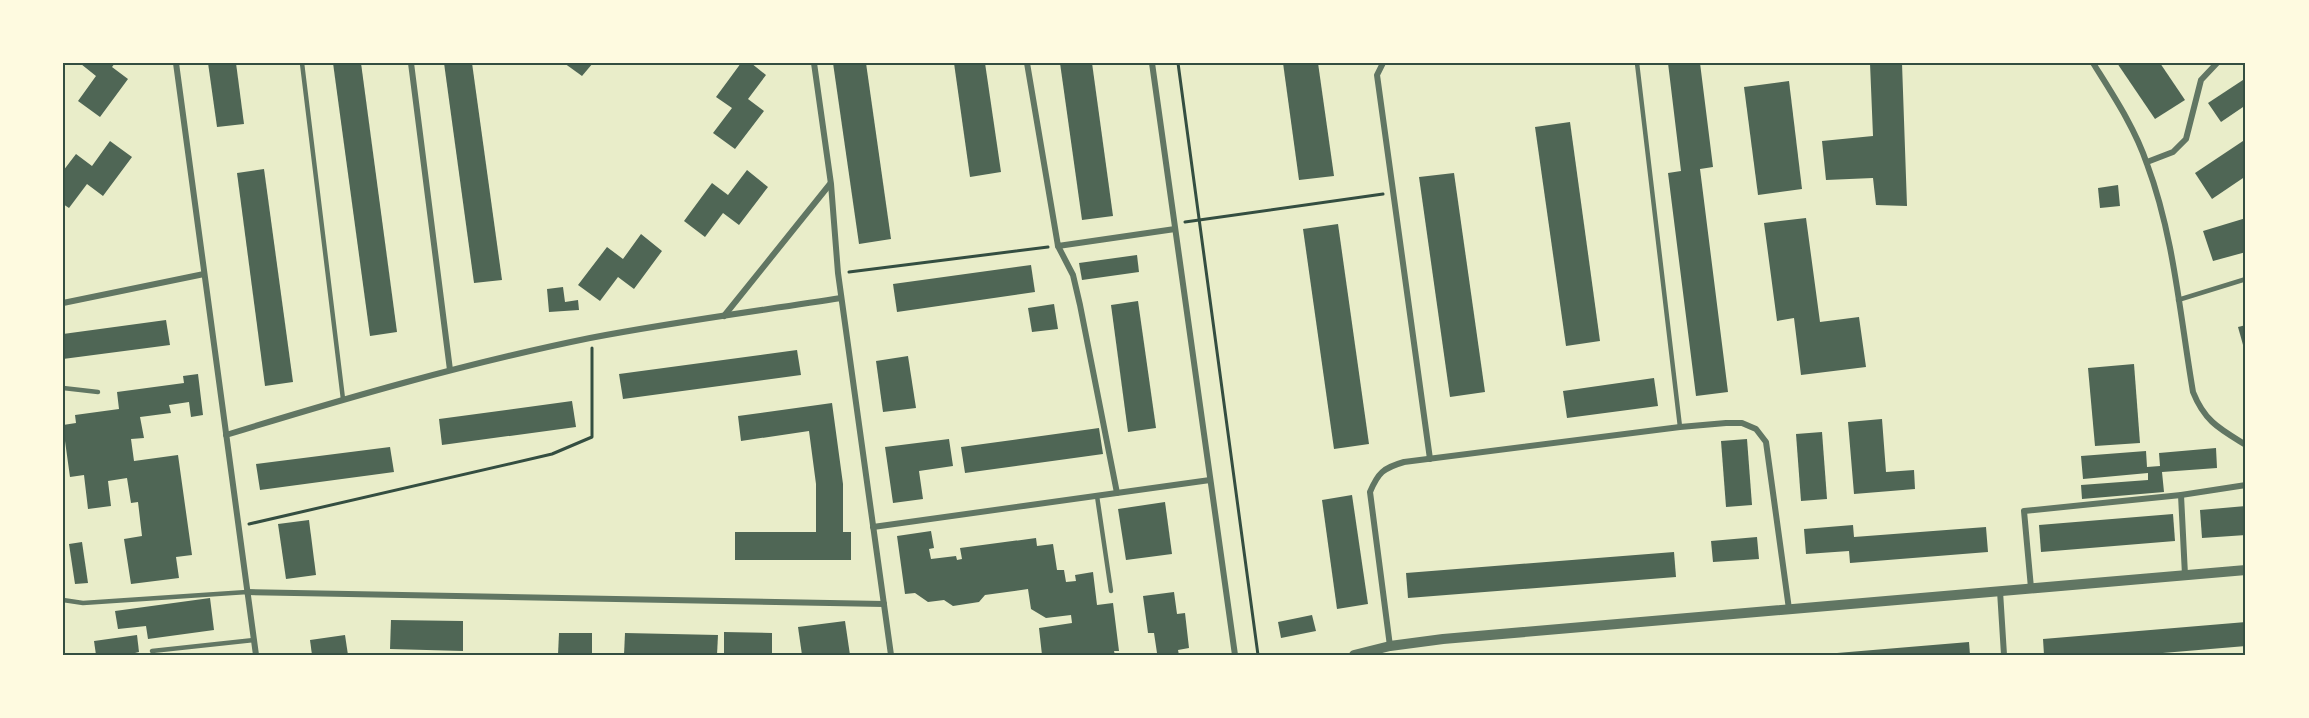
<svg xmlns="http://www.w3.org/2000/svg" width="2309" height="718" font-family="'Roboto Serif',serif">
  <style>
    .building { fill: #4f6655 }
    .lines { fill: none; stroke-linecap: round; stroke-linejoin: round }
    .path { stroke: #344e41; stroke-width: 3 }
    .service { stroke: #617663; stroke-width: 4.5 }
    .minor { stroke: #617663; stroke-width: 6 }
    .tertiary { stroke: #617663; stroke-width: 10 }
    .neatline { fill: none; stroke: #344e41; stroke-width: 2 }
  </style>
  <rect width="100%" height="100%" fill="#e9edc9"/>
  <g class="building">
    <polygon points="82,63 115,63 112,67 128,79 100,117 78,101 96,76 81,64"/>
    <polygon points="208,63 236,63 244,124 217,127"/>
    <polygon points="333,63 361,63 397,332 370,336"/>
    <polygon points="444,63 472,63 502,280 474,283"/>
    <polygon points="564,63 593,63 582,76"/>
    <polygon points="741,63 751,63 766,75 748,99 764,111 735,149 713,133 732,108 716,97"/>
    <polygon points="833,63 866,63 891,239 859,244"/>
    <polygon points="954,63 985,63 1001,172 970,177"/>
    <polygon points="1060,63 1092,63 1113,216 1082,220"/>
    <polygon points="1283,63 1318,63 1334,176 1299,180"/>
    <polygon points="1668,63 1700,63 1713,167 1700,169 1728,392 1696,396 1668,173 1681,171"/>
    <polygon points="1870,63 1902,63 1907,206 1876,205 1873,178 1826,180 1822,141 1873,136"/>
    <polygon points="2117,63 2160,63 2185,100 2155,119"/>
    <polygon points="2246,78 2246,105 2221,122 2208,103"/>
    <polygon points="1789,81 1802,189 1758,195 1744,87"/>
    <polygon points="1570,122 1600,341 1566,346 1535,127"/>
    <polygon points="2246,139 2246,176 2212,199 2195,173"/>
    <polygon points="110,141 132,157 103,196 87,184 69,208 63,204 63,171 76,154 92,166"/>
    <polygon points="264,169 293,382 265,386 237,173"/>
    <polygon points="747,170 768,187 739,225 723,213 705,237 684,221 712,183 728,195"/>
    <polygon points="1454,173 1485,392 1450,397 1419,177"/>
    <polygon points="2118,185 2120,206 2100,208 2098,188"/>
    <polygon points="1806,218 1820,322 1859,317 1866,367 1801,375 1794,318 1777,321 1764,223"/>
    <polygon points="2246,218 2246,252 2213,261 2203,231"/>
    <polygon points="1338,224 1369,444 1334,449 1303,229"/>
    <polygon points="641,234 662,251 634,289 618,277 600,301 578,285 607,247 623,259"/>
    <polygon points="1137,255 1139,272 1082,280 1079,263"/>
    <polygon points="1031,265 1035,292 897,312 893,284"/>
    <polygon points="563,287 565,302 578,300 579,310 549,312 547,289"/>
    <polygon points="1138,301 1156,428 1128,432 1111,305"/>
    <polygon points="1054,304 1058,329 1032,332 1028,308"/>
    <polygon points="166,320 170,345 63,359 63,334"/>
    <polygon points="2246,325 2246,352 2245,352 2238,327"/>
    <polygon points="797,350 801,375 623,399 619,374"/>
    <polygon points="908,356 916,408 883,412 876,361"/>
    <polygon points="2134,364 2140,443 2095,446 2088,368"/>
    <polygon points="198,374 203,415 191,417 189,402 169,405 171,413 140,417 144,438 131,439 134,461 178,455 192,555 176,557 179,578 131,584 124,539 142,536 138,502 131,503 127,478 108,481 111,506 88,509 84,475 70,477 65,441 63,442 63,425 76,423 75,415 119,409 117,392 184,383 183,376"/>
    <polygon points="1654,378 1658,406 1567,418 1563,391"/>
    <polygon points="572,401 576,427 442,445 439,419"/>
    <polygon points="832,403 843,484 843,532 851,532 851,560 735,560 735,532 816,532 816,484 809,431 741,441 738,416"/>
    <polygon points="1882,419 1886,472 1914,470 1915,489 1854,494 1848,422"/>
    <polygon points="1099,428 1103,454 965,473 961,447"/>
    <polygon points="1822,432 1827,499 1801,501 1796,434"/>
    <polygon points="949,439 953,466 919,471 923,499 893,503 885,447"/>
    <polygon points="1747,439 1752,505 1726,507 1721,441"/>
    <polygon points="390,447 394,472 260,490 256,464"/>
    <polygon points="2216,448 2217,468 2162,472 2164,492 2082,499 2081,485 2148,480 2148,473 2083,479 2081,456 2146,451 2147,467 2160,466 2159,453"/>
    <polygon points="1352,495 1368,604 1337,609 1322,500"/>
    <polygon points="1165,502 1172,554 1126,560 1118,509"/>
    <polygon points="2246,506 2246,535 2202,538 2200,510"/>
    <polygon points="2173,514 2175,541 2041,552 2039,525"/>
    <polygon points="309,520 316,575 286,579 278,524"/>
    <polygon points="1853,525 1854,537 1986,527 1988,552 1850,563 1849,551 1806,554 1804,529"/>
    <polygon points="931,531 934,548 929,549 931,559 956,556 957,560 962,559 960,548 1036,538 1037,546 1053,544 1057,570 1064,570 1066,582 1076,581 1075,575 1093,572 1097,605 1113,603 1119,651 1114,651 1115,655 1042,655 1039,628 1072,623 1071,615 1046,618 1031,609 1028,589 985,595 979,602 953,606 944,600 928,602 915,593 905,594 897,536"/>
    <polygon points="1757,537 1759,559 1713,562 1711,541"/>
    <polygon points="82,542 88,583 75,584 69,544"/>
    <polygon points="1674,552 1676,577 1408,598 1406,573"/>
    <polygon points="1174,592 1177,614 1185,613 1189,648 1178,650 1179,655 1149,655 1157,653 1154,633 1148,633 1143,596"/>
    <polygon points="210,598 214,630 148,639 146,626 118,629 115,611"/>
    <polygon points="1312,615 1316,631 1281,638 1278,622"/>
    <polygon points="391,620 463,621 463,651 390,649"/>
    <polygon points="845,621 850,655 802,655 798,627"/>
    <polygon points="2246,622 2246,646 2139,655 2044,655 2043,639"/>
    <polygon points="724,632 772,633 772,655 724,655"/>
    <polygon points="559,633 592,633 592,655 558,655"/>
    <polygon points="625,633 718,635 717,655 624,655"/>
    <polygon points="137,635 139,652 127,655 96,655 94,641"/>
    <polygon points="345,635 348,655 312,655 310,640"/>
    <polygon points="1969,642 1970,655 1837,655 1837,653"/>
  </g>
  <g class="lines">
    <g class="path">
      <polyline points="1178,63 1258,655"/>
      <polyline points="1185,222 1383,194"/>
      <polyline points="849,272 1048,247"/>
      <polyline points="249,524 552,454 592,437 592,348"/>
    </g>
    <g class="service">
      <polyline points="302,63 343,399"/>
      <polyline points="1637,63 1680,427"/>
      <polyline points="2178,300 2246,279"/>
      <polyline points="63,388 98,392"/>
      <polyline points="1097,496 1111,591"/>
      <polyline points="63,600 83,603 247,592"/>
      <polyline points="152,651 254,640"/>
    </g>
    <g class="minor">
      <polyline points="176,63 256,655"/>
      <polyline points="411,63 450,370"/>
      <polyline points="814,63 831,184 838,273 891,655"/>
      <polyline points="1027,63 1058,246 1175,229"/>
      <polyline points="1152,63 1235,655"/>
      <polyline points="1383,63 1377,75 1430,459"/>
      <path d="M2093 63C2113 95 2135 128 2147 164 2174 236 2180 316 2193 392 2205 422 2220 429 2246 445"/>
      <polyline points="2147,162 2173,152 2186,139 2201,80 2217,63"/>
      <polyline points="1058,246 1073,275 1080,305 1117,493"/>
      <polyline points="63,303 204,274"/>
      <polyline points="724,316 830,184"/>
      <path d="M226 435C346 398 467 363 590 338 673 322 758 311 841 298"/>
      <polyline points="2181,495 2185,575"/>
      <polyline points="873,527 1210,480"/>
      <polyline points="2031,588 2024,511 2181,495 2246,485"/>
      <polyline points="2000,591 2004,655"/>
      <polyline points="247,592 884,604"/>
      <path d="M1390 646 1370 492C1378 473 1383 468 1404 462L1680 427 1726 423H1742L1756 429 1766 442 1789 609"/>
    </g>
    <polyline class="tertiary" points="1354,655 1390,646 1443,639 2246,570"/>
  </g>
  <rect width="2309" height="718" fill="none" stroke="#fefae0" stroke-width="129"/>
  <rect x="64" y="64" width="2180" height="590" class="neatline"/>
</svg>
